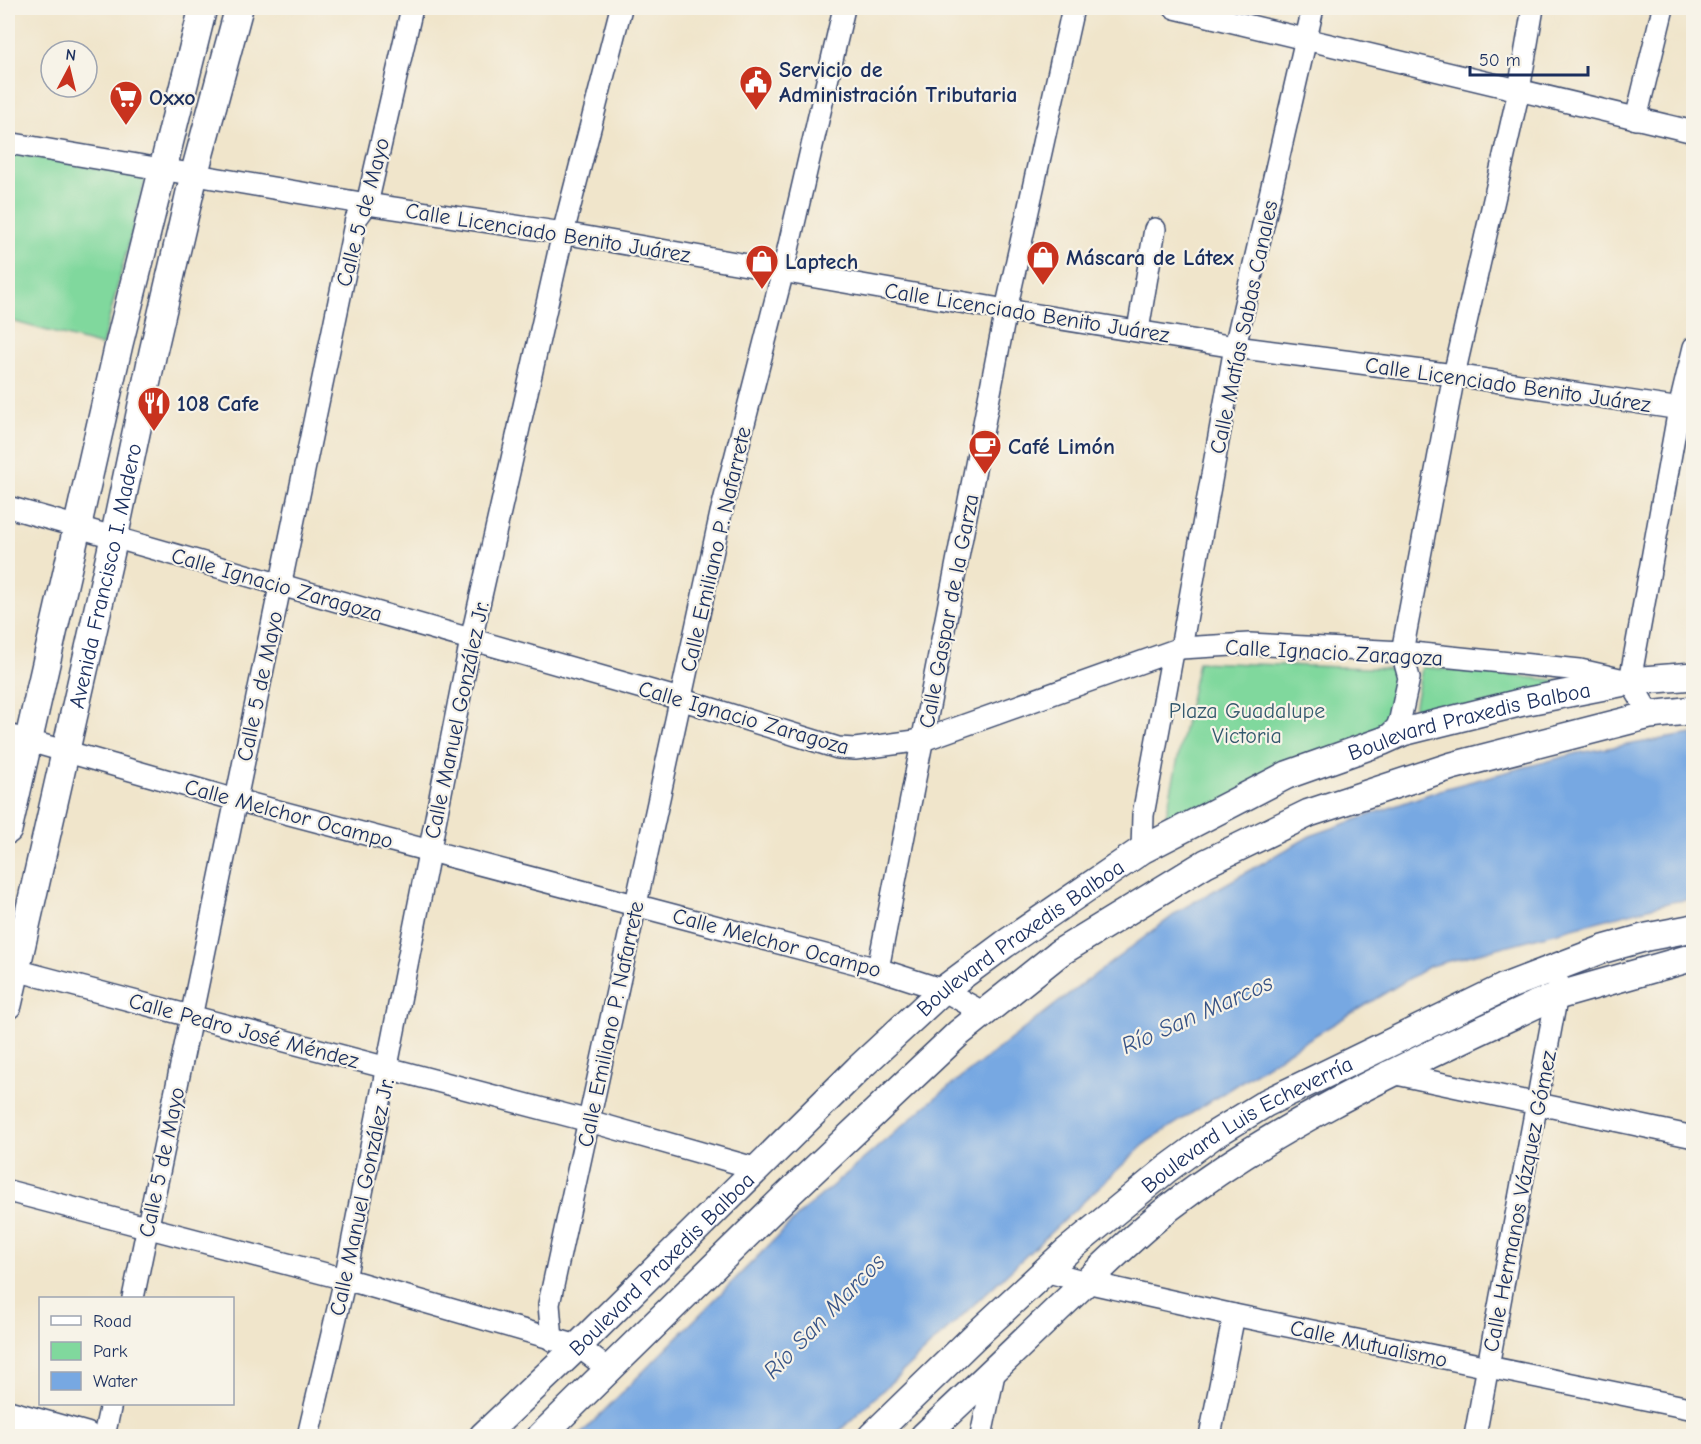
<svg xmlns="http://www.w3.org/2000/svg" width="1701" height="1444" font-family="'Comic Neue',sans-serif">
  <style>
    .green { fill: #80d89d; stroke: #4e847e; stroke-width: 1.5 }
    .water { fill: #77a8e2; stroke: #496ca0; stroke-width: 1.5 }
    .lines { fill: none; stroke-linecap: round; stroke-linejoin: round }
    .minor-casing { stroke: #3b4a6e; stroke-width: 24 }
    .major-casing { stroke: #3b4a6e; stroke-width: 30 }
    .minor { stroke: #fff; stroke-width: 21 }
    .major { stroke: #fff; stroke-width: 27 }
    .labels { text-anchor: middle; stroke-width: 4.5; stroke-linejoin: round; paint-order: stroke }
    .poi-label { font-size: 22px; font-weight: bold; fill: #1b2f5e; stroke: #f7f3e8; text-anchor: start }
    .street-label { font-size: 22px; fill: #1b2f5e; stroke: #f7f3e8 }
    .park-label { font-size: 22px; fill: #34596e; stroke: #f7f3e8 }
    .water-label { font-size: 24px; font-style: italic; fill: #375386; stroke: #f7f3e8 }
  </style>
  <rect width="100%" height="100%" fill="#f7f3e8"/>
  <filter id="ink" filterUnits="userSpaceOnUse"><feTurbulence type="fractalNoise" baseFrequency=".0167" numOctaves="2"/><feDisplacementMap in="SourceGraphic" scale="12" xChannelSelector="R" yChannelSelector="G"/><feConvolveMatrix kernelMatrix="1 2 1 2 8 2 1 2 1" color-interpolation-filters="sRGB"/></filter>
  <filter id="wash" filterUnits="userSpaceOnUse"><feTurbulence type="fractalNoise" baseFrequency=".008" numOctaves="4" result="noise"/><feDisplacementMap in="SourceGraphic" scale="24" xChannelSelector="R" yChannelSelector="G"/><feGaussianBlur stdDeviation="1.35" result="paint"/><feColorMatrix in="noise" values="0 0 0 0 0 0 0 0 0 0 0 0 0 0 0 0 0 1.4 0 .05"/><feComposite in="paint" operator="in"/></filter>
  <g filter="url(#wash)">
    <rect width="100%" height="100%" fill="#f0e5cb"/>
    <g class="green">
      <polygon points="8,152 146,177 102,346 8,320"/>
      <polygon points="1198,662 1399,669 1395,708 1383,733 1163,830"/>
      <polygon points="1422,667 1575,682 1410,730"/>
    </g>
    <polygon class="water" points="1693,734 1693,899 1671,902 1430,966 1289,1051 1148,1141 834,1436 579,1436 803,1211 935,1098 1060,1001 1182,909 1310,836 1443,789 1578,753"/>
  </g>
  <g filter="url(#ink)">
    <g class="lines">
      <defs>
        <g id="minor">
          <polyline points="1175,8 1694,132"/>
          <polyline points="1636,119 1663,8"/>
          <polyline points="8,143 367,204 563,233 1006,310 1235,347 1454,375 1694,411"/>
          <polyline points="1138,330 1155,229"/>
          <polyline points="8,507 680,699 838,748 855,749 923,740 1181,648 1249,644 1402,652 1580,670 1624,680"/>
          <polyline points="1181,648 1235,347 1313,8"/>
          <polyline points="1630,681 1679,409 1694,347"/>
          <polyline points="1630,681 1650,715"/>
          <polyline points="8,735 236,800 878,969 943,990 984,1013"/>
          <polyline points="1383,741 1397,727 1400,719 1409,678 1402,652 1454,375 1519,90 1533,8"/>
          <polyline points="1142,850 1143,815 1173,652"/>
          <polyline points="8,968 589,1121 758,1169"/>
          <polyline points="878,969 1006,310 1073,8"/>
          <polyline points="1387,1072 1694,1137"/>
          <polyline points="8,1191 345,1279 578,1346 609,1370"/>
          <polyline points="1045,1271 1086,1282 1234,1315 1694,1409"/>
          <polyline points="133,1298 356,219 367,204 412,8"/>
          <polyline points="552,1340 549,1304 721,513 783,271 844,8"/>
          <polyline points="104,1436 111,1404"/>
          <polyline points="308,1436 345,1279 471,640 563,233 621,8"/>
          <polyline points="981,1436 995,1369"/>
          <polyline points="1210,1436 1234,1315"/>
          <polyline points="1475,1436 1559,984"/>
        </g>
        <g id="major">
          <polyline points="8,830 119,344 203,8"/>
          <path id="s1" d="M8 1005 114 538 153 352 194 175 239 8"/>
          <polyline points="8,1414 86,1436"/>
          <path id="s2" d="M483 1436 578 1346 858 1069 943 990 1005 944 1142 850 1287 775 1383 741 1403 732 1523 702 1630 681 1694 676"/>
          <polyline points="541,1436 782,1200 959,1033 1059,953 1206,863 1309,813 1452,766 1650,715 1694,710"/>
          <path id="s3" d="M872 1436 974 1337 1067 1251 1167 1169 1212 1136 1266 1103 1505 987 1604 949 1647 937 1694 928"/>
          <path d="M924 1436C970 1393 1016 1349 1062 1305 1097 1272 1132 1237 1170 1207 1281 1121 1412 1063 1539 1003L1557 996 1694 957"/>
        </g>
      </defs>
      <use href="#minor" class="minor-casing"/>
      <use href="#major" class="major-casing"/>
      <use href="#minor" class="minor"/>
      <use href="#major" class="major"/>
    </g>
  </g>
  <defs>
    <symbol id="civic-pin" viewBox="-11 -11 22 30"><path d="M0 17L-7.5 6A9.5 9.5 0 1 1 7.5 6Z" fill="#c8321e" stroke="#f7f3e8"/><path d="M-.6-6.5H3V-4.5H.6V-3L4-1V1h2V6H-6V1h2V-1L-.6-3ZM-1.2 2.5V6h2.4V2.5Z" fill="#fff"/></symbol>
    <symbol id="supermarket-pin" viewBox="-11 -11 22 30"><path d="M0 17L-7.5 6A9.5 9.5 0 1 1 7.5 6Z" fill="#c8321e" stroke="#f7f3e8"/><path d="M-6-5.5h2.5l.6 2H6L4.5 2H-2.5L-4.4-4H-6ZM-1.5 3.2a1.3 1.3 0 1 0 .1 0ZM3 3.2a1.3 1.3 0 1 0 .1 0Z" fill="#fff"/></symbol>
    <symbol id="shop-pin" viewBox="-11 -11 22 30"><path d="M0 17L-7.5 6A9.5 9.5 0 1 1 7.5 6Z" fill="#c8321e" stroke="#f7f3e8"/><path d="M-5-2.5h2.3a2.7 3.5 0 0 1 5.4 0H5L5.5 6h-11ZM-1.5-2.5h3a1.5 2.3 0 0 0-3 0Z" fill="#fff"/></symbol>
    <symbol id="restaurant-pin" viewBox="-11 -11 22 30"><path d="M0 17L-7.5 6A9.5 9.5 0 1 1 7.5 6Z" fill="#c8321e" stroke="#f7f3e8"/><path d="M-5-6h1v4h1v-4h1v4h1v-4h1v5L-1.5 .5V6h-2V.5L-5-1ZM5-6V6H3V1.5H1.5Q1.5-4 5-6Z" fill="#fff"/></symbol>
    <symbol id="cafe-pin" viewBox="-11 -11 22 30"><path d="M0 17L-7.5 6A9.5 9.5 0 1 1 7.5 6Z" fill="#c8321e" stroke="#f7f3e8"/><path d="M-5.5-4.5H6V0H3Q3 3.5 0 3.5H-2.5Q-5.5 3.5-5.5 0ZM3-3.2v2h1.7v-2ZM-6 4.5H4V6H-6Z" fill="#fff"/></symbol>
  </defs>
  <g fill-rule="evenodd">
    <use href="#civic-pin" x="737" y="63" width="38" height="52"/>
    <use href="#supermarket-pin" x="107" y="78" width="38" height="52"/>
    <use href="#shop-pin" x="1024" y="238" width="38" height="52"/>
    <use href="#shop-pin" x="743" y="242" width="38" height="52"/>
    <use href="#restaurant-pin" x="135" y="384" width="38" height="52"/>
    <use href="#cafe-pin" x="966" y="427" width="38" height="52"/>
  </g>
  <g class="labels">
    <g class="poi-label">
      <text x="779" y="77">Servicio de<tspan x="779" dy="25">Administración Tributaria</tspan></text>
      <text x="149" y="105">Oxxo</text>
      <text x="1066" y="265">Máscara de Látex</text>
      <text x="785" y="269">Laptech</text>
      <text x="177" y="411">108 Cafe</text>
      <text x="1008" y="454">Café Limón</text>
    </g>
    <g class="street-label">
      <text transform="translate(362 212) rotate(-75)" y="8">Calle 5 de Mayo</text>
      <text transform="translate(548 232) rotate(9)" y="8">Calle Licenciado Benito Juárez</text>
      <text transform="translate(1027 312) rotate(9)" y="8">Calle Licenciado Benito Juárez</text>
      <text transform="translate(1243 327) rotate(-78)" y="8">Calle Matías Sabas Canales</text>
      <text transform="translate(1508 384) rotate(8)" y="8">Calle Licenciado Benito Juárez</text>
      <text transform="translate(715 549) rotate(-77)" y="8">Calle Emiliano P. Nafarrete</text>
      <text dy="8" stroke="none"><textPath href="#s1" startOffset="440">Avenida Francisco I. Madero</textPath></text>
      <text transform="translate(277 584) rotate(16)" y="8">Calle Ignacio Zaragoza</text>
      <text transform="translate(948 611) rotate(-79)" y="8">Calle Gaspar de la Garza</text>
      <text transform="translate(1334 652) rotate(3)" y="8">Calle Ignacio Zaragoza</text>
      <text transform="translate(259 686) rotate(-78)" y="8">Calle 5 de Mayo</text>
      <text transform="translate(744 717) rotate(16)" y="8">Calle Ignacio Zaragoza</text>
      <text transform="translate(456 720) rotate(-78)" y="8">Calle Manuel González Jr.</text>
      <text dy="8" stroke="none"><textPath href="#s2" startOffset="1238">Boulevard Praxedis Balboa</textPath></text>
      <text transform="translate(289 813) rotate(15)" y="8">Calle Melchor Ocampo</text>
      <text dy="8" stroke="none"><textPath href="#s2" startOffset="734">Boulevard Praxedis Balboa</textPath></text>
      <text transform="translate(777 942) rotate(15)" y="8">Calle Melchor Ocampo</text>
      <text transform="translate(610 1024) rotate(-78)" y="8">Calle Emiliano P. Nafarrete</text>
      <text transform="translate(244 1030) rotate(15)" y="8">Calle Pedro José Méndez</text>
      <text dy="8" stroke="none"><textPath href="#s3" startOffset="490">Boulevard Luis Echeverría</textPath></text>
      <text transform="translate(161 1162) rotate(-78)" y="8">Calle 5 de Mayo</text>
      <text transform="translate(361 1197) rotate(-78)" y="8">Calle Manuel González Jr.</text>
      <text transform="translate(1519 1201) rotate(-79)" y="8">Calle Hermanos Vázquez Gómez</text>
      <text dy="8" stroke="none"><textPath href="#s2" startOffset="248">Boulevard Praxedis Balboa</textPath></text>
      <text transform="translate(1369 1343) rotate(12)" y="8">Calle Mutualismo</text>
    </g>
    <g class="park-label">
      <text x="1247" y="718">Plaza Guadalupe<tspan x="1247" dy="25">Victoria</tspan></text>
    </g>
    <g class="water-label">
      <text transform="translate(1197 1014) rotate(-24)" y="8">Río San Marcos</text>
      <text transform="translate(824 1316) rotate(-46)" y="8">Río San Marcos</text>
    </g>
  </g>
  <rect width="1701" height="1444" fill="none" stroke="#f7f3e8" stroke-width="30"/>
  <rect x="39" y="1297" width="195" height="108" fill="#f7f3e8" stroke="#9fa5b1" stroke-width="1.5"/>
  <rect x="51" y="1316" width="30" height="9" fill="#ffffff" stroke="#9fa5b1" stroke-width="1.5"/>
  <text x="93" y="1327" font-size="18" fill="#1b2f5e">Road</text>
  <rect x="51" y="1342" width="30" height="18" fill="#80d89d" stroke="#9fa5b1" stroke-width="1.5"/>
  <text x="93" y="1357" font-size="18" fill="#1b2f5e">Park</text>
  <rect x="51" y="1372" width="30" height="18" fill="#77a8e2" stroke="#9fa5b1" stroke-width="1.5"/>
  <text x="93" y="1387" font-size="18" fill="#1b2f5e">Water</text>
  <g transform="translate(69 69) rotate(7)"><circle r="28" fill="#f7f3e8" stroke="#9fa5b1" stroke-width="1.5"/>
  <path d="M0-4.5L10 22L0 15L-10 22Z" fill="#c8321e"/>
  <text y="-9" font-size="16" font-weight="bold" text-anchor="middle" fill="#1b2f5e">N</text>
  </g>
  <path d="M1470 66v9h118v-9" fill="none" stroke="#1b2f5e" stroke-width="3"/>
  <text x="1479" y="66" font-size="18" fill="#1b2f5e" stroke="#f7f3e8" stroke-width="4.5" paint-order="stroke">50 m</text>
</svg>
